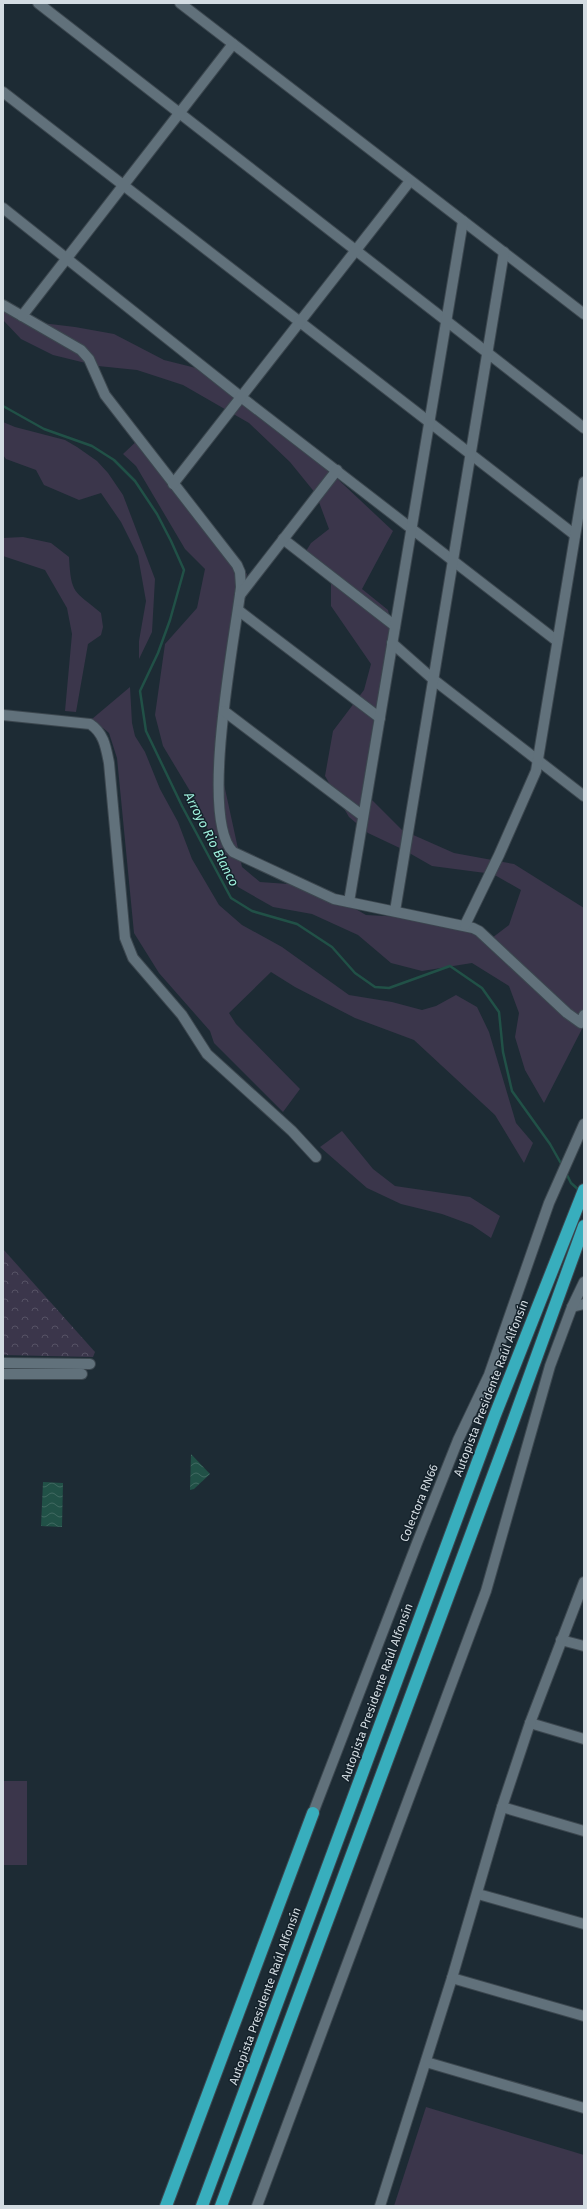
<svg xmlns="http://www.w3.org/2000/svg" width="587" height="2209" font-family="'Fira Sans',sans-serif">
  <style>
    .grass { fill: #3b364b }
    .park { fill: url(#park-crowns) }
    .water { fill: url(#water-waves) }
    .lines { fill: none; stroke-linecap: round; stroke-linejoin: round }
    .stream { stroke: #215147; stroke-width: 2.5 }
    .minor-casing { stroke: #3c474f; stroke-width: 12 }
    .tertiary-casing { stroke: #3c474f; stroke-width: 12 }
    .motorway-casing { stroke: #3c474f; stroke-width: 14 }
    .minor { stroke: #61717b; stroke-width: 10 }
    .tertiary { stroke: #61717b; stroke-width: 10 }
    .motorway { stroke: #38aebd; stroke-width: 12 }
    .labels { text-anchor: middle; stroke-width: 3; stroke-linejoin: round; paint-order: stroke }
    .street-label { font-size: 12px; fill: #d3dce2; stroke: #14212a }
    .water-label { font-size: 13px; font-style: italic; fill: #9ff2de; stroke: #14212a }
  </style>
  <defs>
    <pattern id="park-crowns" width="20" height="18" patternUnits="userSpaceOnUse"><rect width="20" height="18" fill="#3b364b"/><path d="M2 6a3 3 0 1 1 6 0M12 15a3 3 0 1 1 6 0" fill="none" stroke="#565265"/></pattern>
    <pattern id="water-waves" width="16" height="10" patternUnits="userSpaceOnUse"><rect width="16" height="10" fill="#215147"/><path d="M0 5q4-4 8 0t8 0" fill="none" stroke="#406961"/></pattern>
  </defs>
  <rect width="100%" height="100%" fill="#1d2b34"/>
  <g class="grass">
    <polygon points="3,300 25,321 75,327 114,334 164,360 208,371 279,424 393,531 362,589 388,610 397,654 374,724 364,792 402,830 454,853 514,864 584,908 584,1025 544,1103 525,1070 515,1037 519,1013 509,986 472,963 422,971 391,963 358,935 312,914 273,907 238,887 227,863 210,835 199,806 163,746 155,715 165,644 197,608 205,569 185,549 136,466 123,454 141,437 142,452 247,574 217,752 242,867 260,882 316,886 366,915 424,918 492,938 509,925 521,890 493,874 432,866 404,850 368,833 349,817 325,776 333,731 364,690 371,664 331,606 331,581 303,556 311,543 329,529 316,494 290,462 249,423 183,385 137,370 98,366 53,355 21,339 3,320"/>
    <polygon points="3,422 15,427 65,440 77,447 97,461 108,473 123,495 155,579 152,632 139,659 139,641 146,601 138,556 121,522 101,493 79,500 44,485 36,470 6,459 3,455"/>
    <path d="M23 537 51 543 69 557C71 595 74 590 101 613L103 627 101 635 88 644 76 712 65 711 72 634 67 608 45 570 3 556V538Z"/>
    <polygon points="130,687 132,723 135,736 145,752 160,789 178,822 192,859 219,905 242,925 282,947 349,995 392,1002 422,1010 436,1006 456,995 477,1007 489,1032 516,1123 533,1143 524,1163 495,1115 414,1040 355,1018 295,987 271,972 229,1013 236,1024 300,1089 283,1112 214,1043 210,1031 159,973 134,933 117,758 109,733 92,719"/>
    <polygon points="342,1131 373,1169 395,1186 470,1197 500,1216 491,1238 472,1225 442,1214 401,1204 367,1188 320,1147"/>
    <rect x="3" y="1781" width="24" height="84"/>
    <polygon points="426,2107 584,2155 584,2206 394,2206"/>
  </g>
  <polygon class="park" points="3,1249 95,1352 93,1357 3,1355"/>
  <g class="water">
    <polygon points="191,1454 210,1474 194,1489 190,1490"/>
    <polygon points="43,1482 63,1483 62,1527 41,1526"/>
  </g>
  <g class="lines">
    <g class="stream">
      <polyline points="3,406 44,429 92,446 114,460 135,481 157,514 171,541 184,570 170,620 158,653 140,691 146,731 182,806 231,898 252,911 297,924 332,947 355,973 375,987 389,988 450,966 482,988 499,1012 503,1052 512,1091 550,1144 563,1167"/>
      <polyline points="566,1173 571,1183 580,1191"/>
    </g>
    <defs>
      <g id="minor">
        <polyline points="38,3 584,428"/>
        <polyline points="180,3 584,314"/>
        <polyline points="3,92 575,535"/>
        <polyline points="3,208 241,397 557,641"/>
        <path d="M3 305 81 350 89 359 105 395 237 565 240 572 241 587C235 637 199 818 233 852L334 899 473 928 479 931 567 1013 581 1023 584 1015"/>
        <polyline points="22,316 233,44"/>
        <polyline points="173,484 410,181"/>
        <polyline points="283,539 395,626"/>
        <polyline points="240,595 337,470"/>
        <polyline points="238,610 380,718"/>
        <polyline points="392,643 434,680 584,796"/>
        <polyline points="224,711 363,816"/>
        <path d="M3 715 90 724C104 733 106 748 109 763L125 938 133 958 182 1015 207 1054 292 1131 316 1157"/>
        <polyline points="349,902 463,221"/>
        <polyline points="395,911 504,252"/>
        <polyline points="465,925 499,855 536,771 584,482"/>
        <polyline points="572,1307 584,1304"/>
        <polyline points="3,1363 90,1364"/>
        <polyline points="3,1374 82,1374"/>
        <polyline points="561,1640 584,1646"/>
        <polyline points="530,1723 584,1739"/>
        <polyline points="502,1807 584,1831"/>
        <polyline points="478,1894 584,1924"/>
        <polyline points="452,1978 584,2016"/>
        <polyline points="426,2062 584,2108"/>
        <polyline points="380,2206 452,1978 502,1807 530,1723 584,1582"/>
      </g>
      <g id="tertiary">
        <polyline points="313,1813 417,1543 458,1440 489,1375 549,1203 584,1124"/>
        <polyline points="257,2206 486,1591 550,1366 572,1307 584,1282"/>
      </g>
      <g id="motorway">
        <polyline points="166,2206 313,1813"/>
        <polyline points="202,2206 495,1415 584,1190"/>
        <polyline points="221,2206 510,1430 584,1226"/>
      </g>
    </defs>
    <use href="#minor" class="minor-casing"/>
    <use href="#tertiary" class="tertiary-casing"/>
    <use href="#motorway" class="motorway-casing"/>
    <use href="#minor" class="minor"/>
    <use href="#tertiary" class="tertiary"/>
    <use href="#motorway" class="motorway"/>
  </g>
  <g class="labels">
    <g class="street-label">
      <text transform="translate(491 1388) rotate(-69)" y="4">Autopista Presidente Raúl Alfonsín</text>
      <text transform="translate(419 1503) rotate(-68)" y="4">Colectora RN66</text>
      <text transform="translate(377 1692) rotate(-70)" y="4">Autopista Presidente Raúl Alfonsín</text>
      <text transform="translate(265 1996) rotate(-70)" y="4">Autopista Presidente Raúl Alfonsín</text>
    </g>
    <g class="water-label">
      <text transform="translate(212 839) rotate(63)" y="5">Arroyo Rio Blanco</text>
    </g>
  </g>
  <rect width="587" height="2209" fill="none" stroke="#d3dce2" stroke-width="8"/>
</svg>
